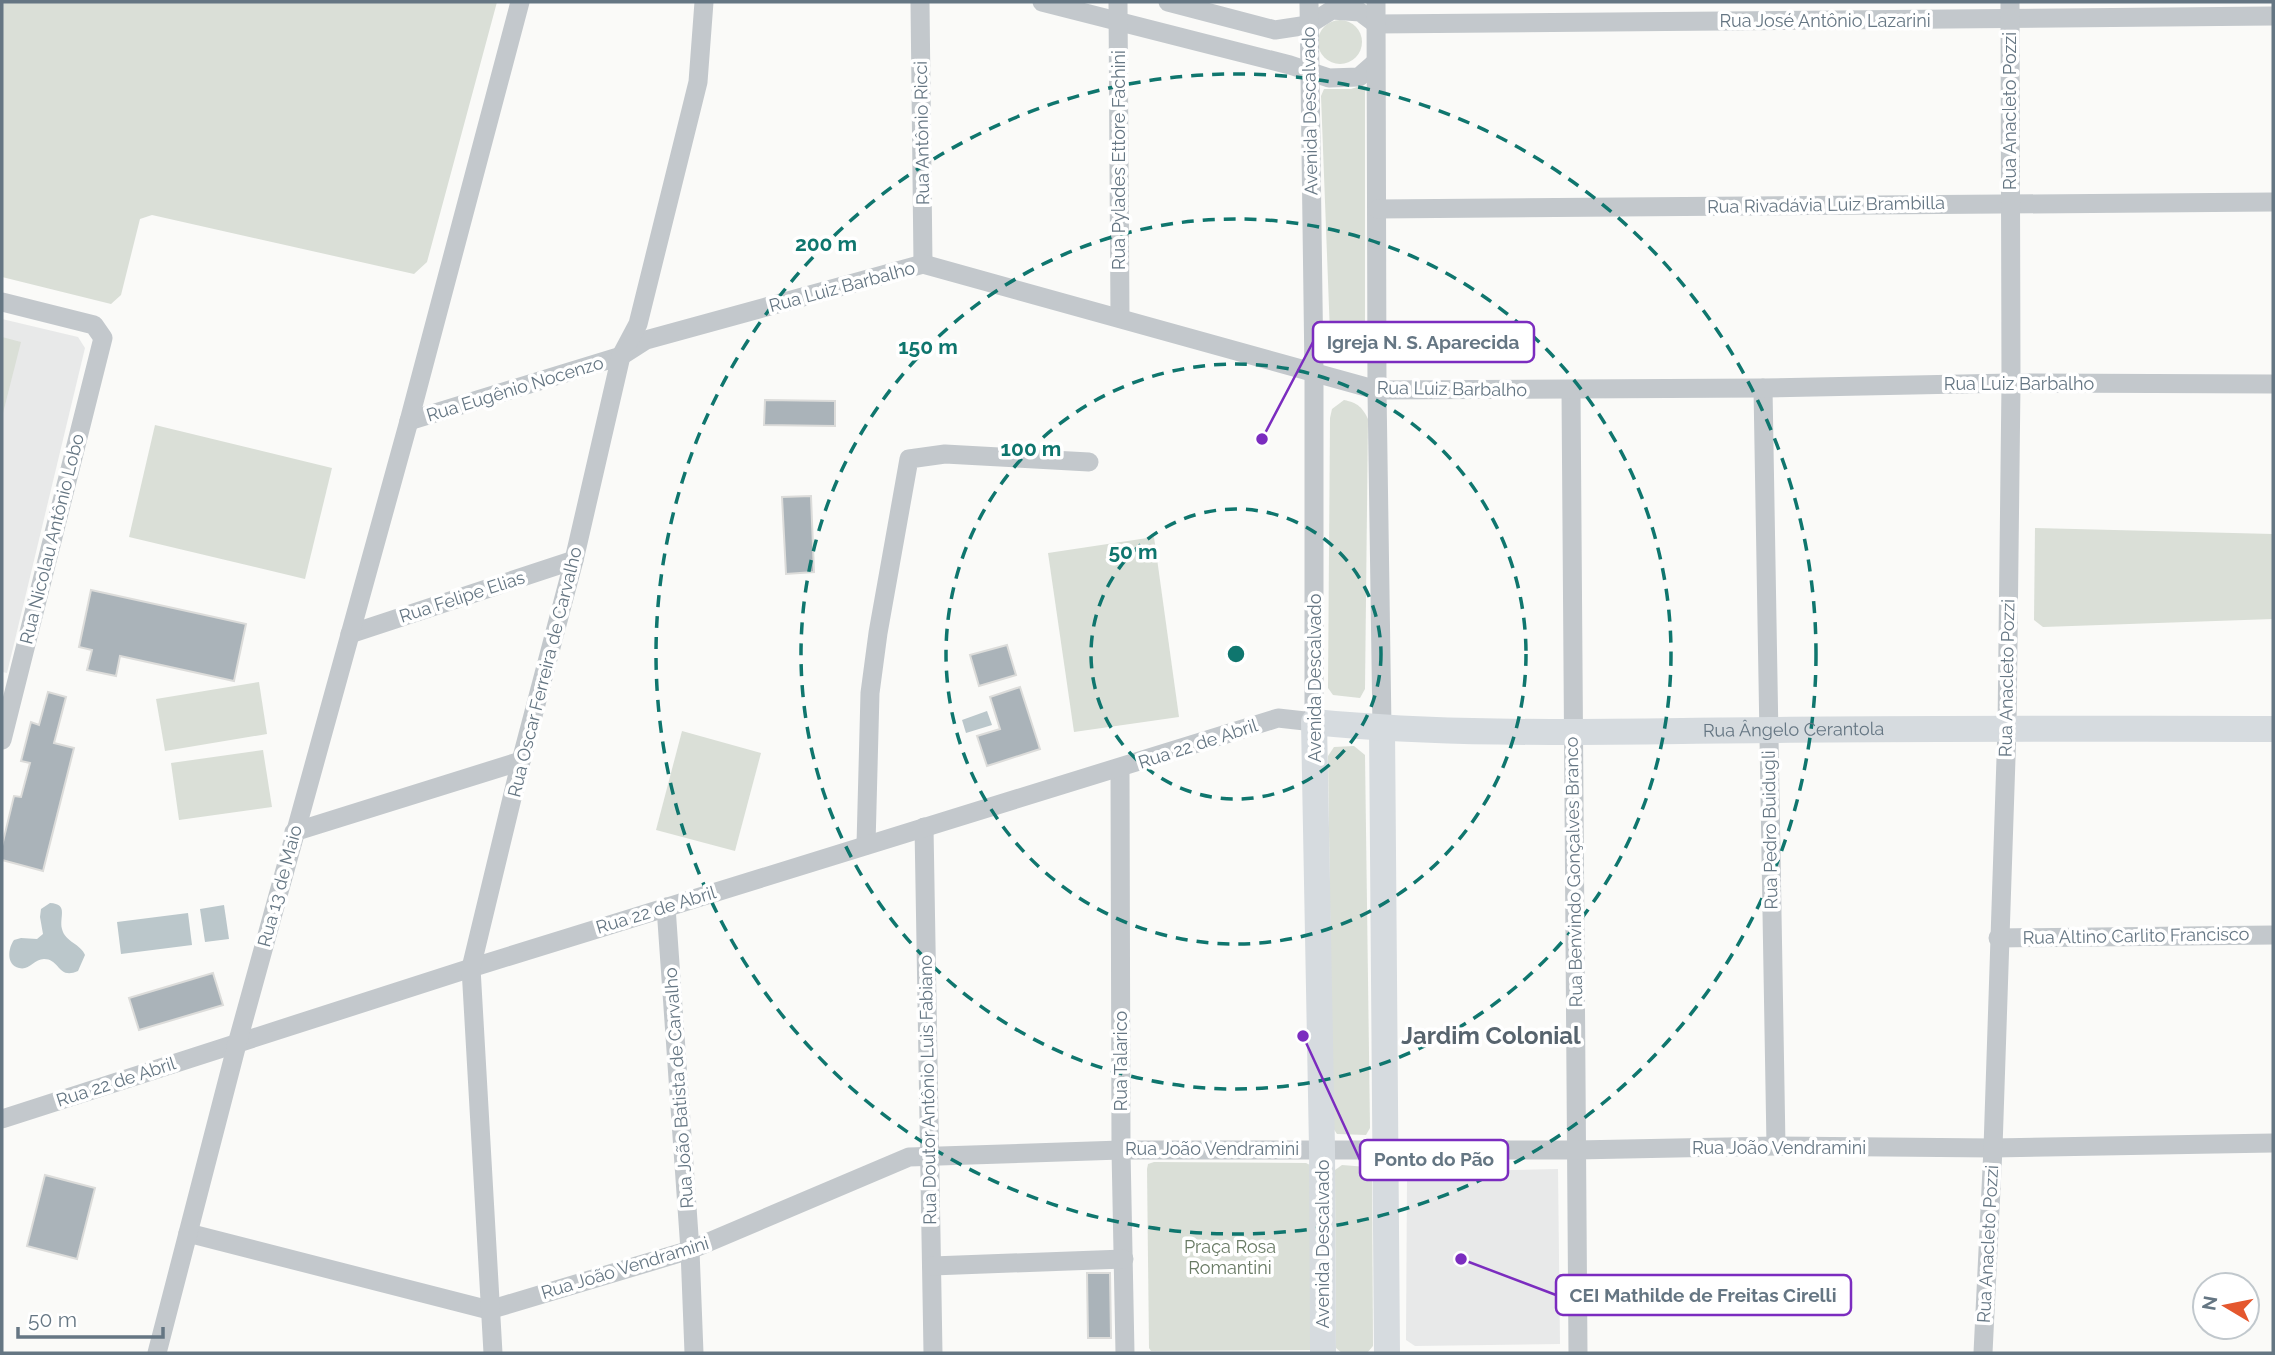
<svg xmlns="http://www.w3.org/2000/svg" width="2275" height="1355" font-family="Raleway,sans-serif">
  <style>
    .built { fill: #e8e9e9 }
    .green { fill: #dadfd7 }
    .water { fill: #bbc7cb }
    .building { fill: #aab3b9; stroke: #dcdcda; stroke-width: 2 }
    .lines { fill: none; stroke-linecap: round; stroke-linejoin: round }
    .street { stroke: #c3c8cc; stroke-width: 19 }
    .secondary { stroke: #d6dbdf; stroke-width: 26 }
    .ring { fill: none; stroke: #0f766e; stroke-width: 3.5; stroke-dasharray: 12 9 }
    .labels { text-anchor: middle; stroke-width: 7; stroke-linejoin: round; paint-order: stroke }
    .street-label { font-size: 18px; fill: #657683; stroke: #fff }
    .park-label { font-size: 18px; fill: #687a64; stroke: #fff }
    .district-label { font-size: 24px; font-weight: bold; fill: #57646e; stroke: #fff }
    .centre { fill: #0f766e; stroke: #fff; stroke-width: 3.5 }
    .ring-label { font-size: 21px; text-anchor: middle; font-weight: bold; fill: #0f766e; stroke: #fff; stroke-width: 7; stroke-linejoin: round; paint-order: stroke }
    .leader { fill: none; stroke: #7b2cbf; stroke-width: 2.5 }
    .callout-dot { fill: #7b2cbf; stroke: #fff; stroke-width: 2.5 }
    .callout { fill: #fff; stroke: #7b2cbf; stroke-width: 2.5 }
    .callout-label { font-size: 19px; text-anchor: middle; font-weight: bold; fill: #657683 }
  </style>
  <rect width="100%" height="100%" fill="#fafaf8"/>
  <g class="built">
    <polygon points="2,319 78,337 85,348 7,673 2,672"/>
    <polygon points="1558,1169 1560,1344 1415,1346 1406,1340 1407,1178 1410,1172"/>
  </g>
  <g class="green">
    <polygon points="2,2 497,2 427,262 414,274 152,215 140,219 121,295 111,304 2,277"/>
    <circle cx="1340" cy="42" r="22"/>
    <path d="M1360 86 1365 88V329L1361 343 1354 351C1340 349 1336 346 1330 334L1321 96 1324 89H1351Z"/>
    <polygon points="2,337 21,342 2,417"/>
    <path d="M1344 400C1358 403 1362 407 1368 419L1365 689 1360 698 1333 695 1328 688 1330 418 1332 409Z"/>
    <polygon points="155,425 332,468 305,579 129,537"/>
    <polygon points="2035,528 2273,534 2273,619 2043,627 2034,620"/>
    <polygon points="1154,537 1179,717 1074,732 1048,553"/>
    <polygon points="259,682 267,734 165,751 156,699"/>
    <polygon points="682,731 761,753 735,851 656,830"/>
    <polygon points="1354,746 1365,755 1370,1128 1366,1135 1337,1134 1333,1128 1328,756 1334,747"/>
    <polygon points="263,750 272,807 179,820 171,763"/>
    <polygon points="1154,1162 1306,1163 1312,1166 1313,1350 1151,1351 1149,1348 1147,1169 1148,1164"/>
    <polygon points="1342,1165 1367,1167 1372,1171 1373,1346 1367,1353 1342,1353 1336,1348 1335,1170"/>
  </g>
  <g class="water">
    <polygon points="987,711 992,725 966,733 962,720"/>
    <path d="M50 903C69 904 59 917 62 929 65 942 81 944 85 955L78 971C58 980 60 959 44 959 34 959 29 971 19 968 6 965 8 948 14 940L21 938 37 939 43 934 40 917 41 909Z"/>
    <polygon points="224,905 229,939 205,942 200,909"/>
    <polygon points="188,913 192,945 121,954 117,922"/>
  </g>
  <g class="building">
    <polygon points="765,400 835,401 835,426 764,425"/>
    <polygon points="811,496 814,572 786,574 782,497"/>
    <polygon points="91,590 246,624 234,681 120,656 116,676 87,670 92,650 79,647"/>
    <polygon points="1007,645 1016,675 979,686 970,655"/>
    <polygon points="1020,687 1040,749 987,766 977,736 1000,729 990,697"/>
    <polygon points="48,692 66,697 54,743 74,748 43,871 2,860 2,846 14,796 21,797 30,763 21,761 31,722 39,725"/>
    <polygon points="213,973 223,1005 139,1030 129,998"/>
    <polygon points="45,1175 95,1188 77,1259 27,1246"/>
    <polygon points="1087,1273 1110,1273 1111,1338 1088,1338"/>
  </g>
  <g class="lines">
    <g class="street">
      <polyline points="920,2 923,264"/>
      <polyline points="1042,2 1290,65 1329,78 1359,77 1375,63"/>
      <polyline points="1118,2 1120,318"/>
      <polyline points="1168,2 1275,30 1308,25 1332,10 1360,12 1376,24 2273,16"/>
      <polyline points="1376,2 1377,390 1382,728"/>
      <polyline points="1378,209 2273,202"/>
      <polyline points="2,302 94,325 103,338 2,740"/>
      <polyline points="1763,388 1776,1146"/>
      <polyline points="1571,390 1578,1353"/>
      <polyline points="409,421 621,356 646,340 923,264 1377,390 1763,388 2011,383 2273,384"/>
      <polyline points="350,634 574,560"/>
      <polyline points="1120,768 1121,1150 1125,1353"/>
      <polyline points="924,827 933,1353"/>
      <polyline points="294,832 521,761"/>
      <polyline points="866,845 870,693 878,633 909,459 945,454 1089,462"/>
      <polyline points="666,907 690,1250 694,1353"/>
      <polyline points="1998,938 2273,935"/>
      <polyline points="2,1119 471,968 1278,718 1314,722 1314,373 1309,2"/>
      <polyline points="188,1233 489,1310 690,1250 909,1157 1121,1150 1576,1150 1776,1146 1993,1148 2273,1143"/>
      <polyline points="932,1266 1124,1259"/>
      <polyline points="157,1353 237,1044 409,421 520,2"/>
      <polyline points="493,1353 471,968 521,761 574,560 621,356 638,324 698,82 704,2"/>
      <polyline points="1983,1353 1993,1148 2007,728 2011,383 2010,2"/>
    </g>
    <g class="secondary">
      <polyline points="1382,728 1387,1353"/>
      <path id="s1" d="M1323 1353 1322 1148 1314 722C1465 737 1618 731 1770 730 1938 728 2105 729 2273 729"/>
    </g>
  </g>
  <g class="ring">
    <circle cx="1236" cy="654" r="145"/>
    <circle cx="1236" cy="654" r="290"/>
    <circle cx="1236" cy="654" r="435"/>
    <circle cx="1236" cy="654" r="580"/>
  </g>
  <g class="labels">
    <g class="street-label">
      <text x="1825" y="27">Rua José Antônio Lazarini</text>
      <text transform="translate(1310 111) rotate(-91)" y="6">Avenida Descalvado</text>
      <text transform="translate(2010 111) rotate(-90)" y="6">Rua Anacleto Pozzi</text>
      <text transform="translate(922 133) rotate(-91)" y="6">Rua Antônio Ricci</text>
      <text transform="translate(1119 160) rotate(-90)" y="6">Rua Pylades Ettore Fachini</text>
      <text transform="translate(1826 205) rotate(-1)" y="6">Rua Rivadávia Luiz Brambilla</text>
      <text transform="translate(842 287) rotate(-15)" y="6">Rua Luiz Barbalho</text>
      <text x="2019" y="390">Rua Luiz Barbalho</text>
      <text transform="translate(515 389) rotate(-17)" y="6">Rua Eugênio Nocenzo</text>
      <text transform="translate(1452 389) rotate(1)" y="6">Rua Luiz Barbalho</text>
      <text transform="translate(52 539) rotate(-76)" y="6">Rua Nicolau Antônio Lobo</text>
      <text transform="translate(462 597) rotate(-18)" y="6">Rua Felipe Elias</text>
      <text transform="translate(545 672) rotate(-76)" y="6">Rua Oscar Ferreira de Carvalho</text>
      <text transform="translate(1315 678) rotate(-90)" y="6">Avenida Descalvado</text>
      <text transform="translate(2007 678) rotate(-89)" y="6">Rua Anacleto Pozzi</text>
      <text dy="6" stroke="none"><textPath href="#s1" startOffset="1111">Rua Ângelo Cerantola</textPath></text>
      <text transform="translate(1198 744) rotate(-18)" y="6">Rua 22 de Abril</text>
      <text transform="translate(1770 830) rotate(-91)" y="6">Rua Pedro Buidugli</text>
      <text transform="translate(1574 872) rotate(-91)" y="6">Rua Benvindo Gonçalves Branco</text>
      <text transform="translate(280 886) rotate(-75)" y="6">Rua 13 de Maio</text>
      <text transform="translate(656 910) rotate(-17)" y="6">Rua 22 de Abril</text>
      <text transform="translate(2136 936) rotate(-1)" y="6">Rua Altino Carlito Francisco</text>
      <text transform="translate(1121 1061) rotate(-90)" y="6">Rua Talarico</text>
      <text transform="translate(116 1082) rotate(-18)" y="6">Rua 22 de Abril</text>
      <text transform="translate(679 1088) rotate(-94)" y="6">Rua João Batista de Carvalho</text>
      <text transform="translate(928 1090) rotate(-91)" y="6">Rua Doutor Antônio Luis Fabiano</text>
      <text x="1779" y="1154">Rua João Vendramini</text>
      <text x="1212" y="1155">Rua João Vendramini</text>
      <text transform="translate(1323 1244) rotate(-90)" y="6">Avenida Descalvado</text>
      <text transform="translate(1988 1244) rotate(-87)" y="6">Rua Anacleto Pozzi</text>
      <text transform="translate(625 1268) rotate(-17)" y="6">Rua João Vendramini</text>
    </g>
    <g class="park-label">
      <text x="1230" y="1253">Praça Rosa<tspan x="1230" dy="21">Romantini</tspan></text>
    </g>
    <g class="district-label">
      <text x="1491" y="1044">Jardim Colonial</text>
    </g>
  </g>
  <circle cx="1236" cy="654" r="10" class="centre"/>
  <g class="ring-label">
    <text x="826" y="251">200 m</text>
    <text x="928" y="354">150 m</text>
    <text x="1031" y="456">100 m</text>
    <text x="1133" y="559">50 m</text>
  </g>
  <path class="leader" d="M1262 439L1313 342M1303 1036L1360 1160M1461 1259L1556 1295"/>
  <g class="callout-dot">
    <circle cx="1262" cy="439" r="7"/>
    <circle cx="1303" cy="1036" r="7"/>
    <circle cx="1461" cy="1259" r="7"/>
  </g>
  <g class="callout">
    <rect x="1313" y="322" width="221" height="40" rx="7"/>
    <rect x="1360" y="1140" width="148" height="40" rx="7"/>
    <rect x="1556" y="1275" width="295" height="40" rx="7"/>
  </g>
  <g class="callout-label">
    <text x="1423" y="349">Igreja N. S. Aparecida</text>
    <text x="1434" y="1166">Ponto do Pão</text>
    <text x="1703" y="1302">CEI Mathilde de Freitas Cirelli</text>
  </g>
  <rect width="2275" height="1355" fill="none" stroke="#657683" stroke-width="7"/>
  <g transform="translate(2226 1306) rotate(280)"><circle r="33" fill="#ffffff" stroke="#c1c8cd" stroke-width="2"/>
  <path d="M0-5L12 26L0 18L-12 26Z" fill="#e4572e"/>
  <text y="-10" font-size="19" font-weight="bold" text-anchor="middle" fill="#657683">N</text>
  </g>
  <path d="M18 1327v10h145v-10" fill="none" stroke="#657683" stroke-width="3.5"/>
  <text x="28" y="1327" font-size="21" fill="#657683" stroke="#ffffff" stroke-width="5" paint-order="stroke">50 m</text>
</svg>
